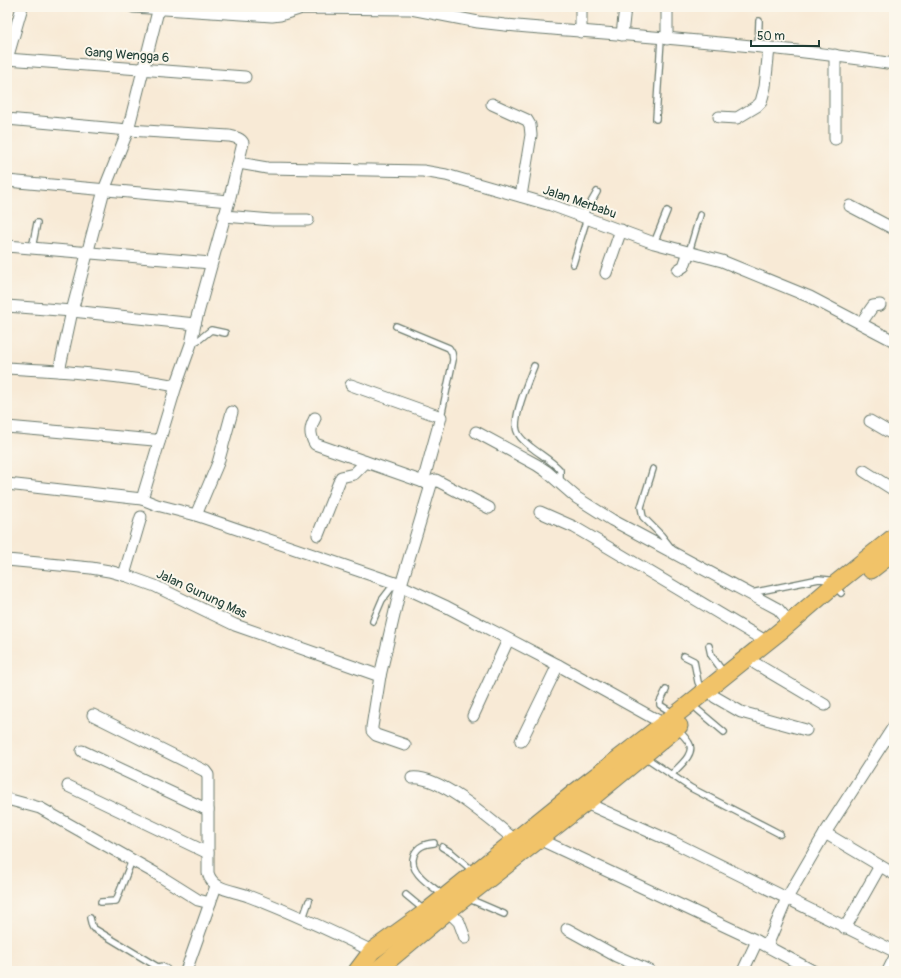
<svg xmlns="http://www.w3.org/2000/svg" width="901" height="978" font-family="Pangolin,sans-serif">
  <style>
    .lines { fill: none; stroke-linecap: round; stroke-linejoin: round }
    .lane-casing { stroke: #6b7a6d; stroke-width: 8 }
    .street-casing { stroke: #6b7a6d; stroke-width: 13 }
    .primary-casing { stroke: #6b7a6d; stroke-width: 19 }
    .lane { stroke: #fff; stroke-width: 5.5 }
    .street { stroke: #fff; stroke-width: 11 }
    .primary { stroke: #f1c369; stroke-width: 17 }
    .labels { text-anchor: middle; stroke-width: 4; stroke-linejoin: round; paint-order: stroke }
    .street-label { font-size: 13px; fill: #1f3d34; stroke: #fbf7ec }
  </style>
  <rect width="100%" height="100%" fill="#fbf7ec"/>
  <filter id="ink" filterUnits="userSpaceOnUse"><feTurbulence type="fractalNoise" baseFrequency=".025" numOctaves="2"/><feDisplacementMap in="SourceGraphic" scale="8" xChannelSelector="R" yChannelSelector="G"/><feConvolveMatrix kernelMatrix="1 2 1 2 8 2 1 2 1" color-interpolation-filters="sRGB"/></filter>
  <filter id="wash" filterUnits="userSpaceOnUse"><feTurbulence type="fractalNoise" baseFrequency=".012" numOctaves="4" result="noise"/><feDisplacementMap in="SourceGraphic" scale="16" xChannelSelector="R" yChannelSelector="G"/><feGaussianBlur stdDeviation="0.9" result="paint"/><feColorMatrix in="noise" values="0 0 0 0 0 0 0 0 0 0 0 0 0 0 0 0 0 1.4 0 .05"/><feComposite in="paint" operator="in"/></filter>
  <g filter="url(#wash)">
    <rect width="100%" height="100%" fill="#f8ead6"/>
  </g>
  <g filter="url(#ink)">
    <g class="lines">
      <defs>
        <g id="lane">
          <polyline points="758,47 759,21"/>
          <polyline points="656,119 661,39"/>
          <polyline points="583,216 597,192"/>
          <polyline points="654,243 667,211"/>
          <polyline points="32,248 37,223"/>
          <polyline points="689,252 700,215"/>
          <polyline points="573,264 587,218"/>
          <polyline points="396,326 449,348 452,353 453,360 441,417"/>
          <polyline points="191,344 200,339 211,330 225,333"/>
          <path d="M534 366C529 379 512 418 517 431 519 438 526 443 531 447 541 455 552 461 560 470V484"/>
          <polyline points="653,469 641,507 643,517 661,535 672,549"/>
          <polyline points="751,593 819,579 829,580 841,593"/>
          <polyline points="373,621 382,600 395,583"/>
          <polyline points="709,646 711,655 724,673"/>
          <polyline points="684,656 694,661 698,682 702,690"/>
          <polyline points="666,690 660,702 660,705 673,713"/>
          <polyline points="698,710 724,732"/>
          <polyline points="645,757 691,788 780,834"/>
          <path d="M671 775C678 767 696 754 689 743 686 738 682 734 678 730"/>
          <path d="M434 843C425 844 418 846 414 855 407 872 432 886 443 895"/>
          <polyline points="442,847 452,853 473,871"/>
          <polyline points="406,895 424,910"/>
          <polyline points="467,898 504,914"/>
          <polyline points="101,902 116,901 132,860"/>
          <polyline points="90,918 92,926 93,928 161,969"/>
          <polyline points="303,918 309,901"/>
        </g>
        <g id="street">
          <path d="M133 7 272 16 280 15 302 8 411 9 478 22 505 25C635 36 765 44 894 64"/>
          <polyline points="581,32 581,7"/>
          <polyline points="622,35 625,7"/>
          <polyline points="667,39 667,7"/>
          <polyline points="835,55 835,139"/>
          <polyline points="7,59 245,77"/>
          <polyline points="7,59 22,7"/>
          <polyline points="492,104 527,120 530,125 531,135 521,196"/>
          <polyline points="719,117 737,118 757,106 761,102 765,87 769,48"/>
          <path d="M7 119 128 130 229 136C234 137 241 138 243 143L229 201 195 324 191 344 176 386 142 499 157 505 196 515 395 583 447 607 558 665 664 724"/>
          <polyline points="239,163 267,168 423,171 446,175 551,205 654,243 722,261 810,297 894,341"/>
          <polyline points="7,181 229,201"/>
          <polyline points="850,206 894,229"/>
          <polyline points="224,216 272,220 308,220"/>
          <polyline points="7,246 211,263"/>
          <polyline points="678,270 684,266 689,252"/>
          <polyline points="606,273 621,230"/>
          <polyline points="7,306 72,311 195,324"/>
          <polyline points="861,323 873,306 880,305"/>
          <path d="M7 368C64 371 120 375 176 386"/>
          <polyline points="59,371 72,311 104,190 128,130 159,7"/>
          <polyline points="351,385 441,417 423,482"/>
          <path d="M315 418C310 428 309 434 315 444L429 484"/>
          <polyline points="870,421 894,435"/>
          <polyline points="7,427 154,440 159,442"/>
          <polyline points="476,432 537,465 546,471 577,498 612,520 778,609 785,617 784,628"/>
          <polyline points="864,471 894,490"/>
          <polyline points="7,484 142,499"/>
          <polyline points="540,512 574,527 591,537 767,642"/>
          <polyline points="196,515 218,463 232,412"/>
          <polyline points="318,535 341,477 354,474 366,462"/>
          <polyline points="7,560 91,568 109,571 127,576 155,586 235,625 380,676"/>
          <polyline points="124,575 141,517"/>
          <polyline points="756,664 825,705"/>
          <polyline points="715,697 741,712 806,730"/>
          <path d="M93 715 205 771 208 775V873C213 891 234 890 248 896 290 912 331 931 372 951"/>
          <polyline points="473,716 508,640"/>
          <polyline points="521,741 558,665"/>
          <polyline points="405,745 376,735 372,731 372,727 380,676 401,585 431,485 433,481 436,480 489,508"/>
          <polyline points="82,751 208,810"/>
          <path d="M412 778C440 775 493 822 515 840"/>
          <polyline points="68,786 208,853"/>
          <polyline points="7,799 40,808 155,873 198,900 210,903 216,886"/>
          <polyline points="582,799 586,803 675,843 894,951"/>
          <polyline points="825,833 894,874"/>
          <polyline points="539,839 757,941 813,971"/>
          <polyline points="448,911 459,922 465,938"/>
          <polyline points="845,928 880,866"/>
          <polyline points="567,929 616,956 650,971"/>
          <polyline points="767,946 787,898 825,833 894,726"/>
          <polyline points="159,971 161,969 165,971"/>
          <polyline points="186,971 210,903"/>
          <polyline points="743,971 757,941"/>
          <polyline points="888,971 894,959"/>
        </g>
        <g id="primary">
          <polyline points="871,570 894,552"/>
          <polyline points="357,971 372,951 426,912 574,793 683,709 784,628 834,585 894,537"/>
          <polyline points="376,971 444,914 594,796 679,726"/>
        </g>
      </defs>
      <use href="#lane" class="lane-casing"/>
      <use href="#street" class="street-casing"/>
      <use href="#primary" class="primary-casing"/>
      <use href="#lane" class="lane"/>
      <use href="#street" class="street"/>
      <use href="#primary" class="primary"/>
    </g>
  </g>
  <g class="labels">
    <g class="street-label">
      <text transform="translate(127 54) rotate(4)" y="5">Gang Wengga 6</text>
      <text transform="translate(580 201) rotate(19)" y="5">Jalan Merbabu</text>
      <text transform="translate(202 593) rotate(25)" y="5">Jalan Gunung Mas</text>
    </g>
  </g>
  <rect width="901" height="978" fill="none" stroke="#fbf7ec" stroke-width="24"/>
  <path d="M751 40v6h68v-6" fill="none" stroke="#1f3d34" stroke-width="2"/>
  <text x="757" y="40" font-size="12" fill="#1f3d34" stroke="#fbf7ec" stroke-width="3" paint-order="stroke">50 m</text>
</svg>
